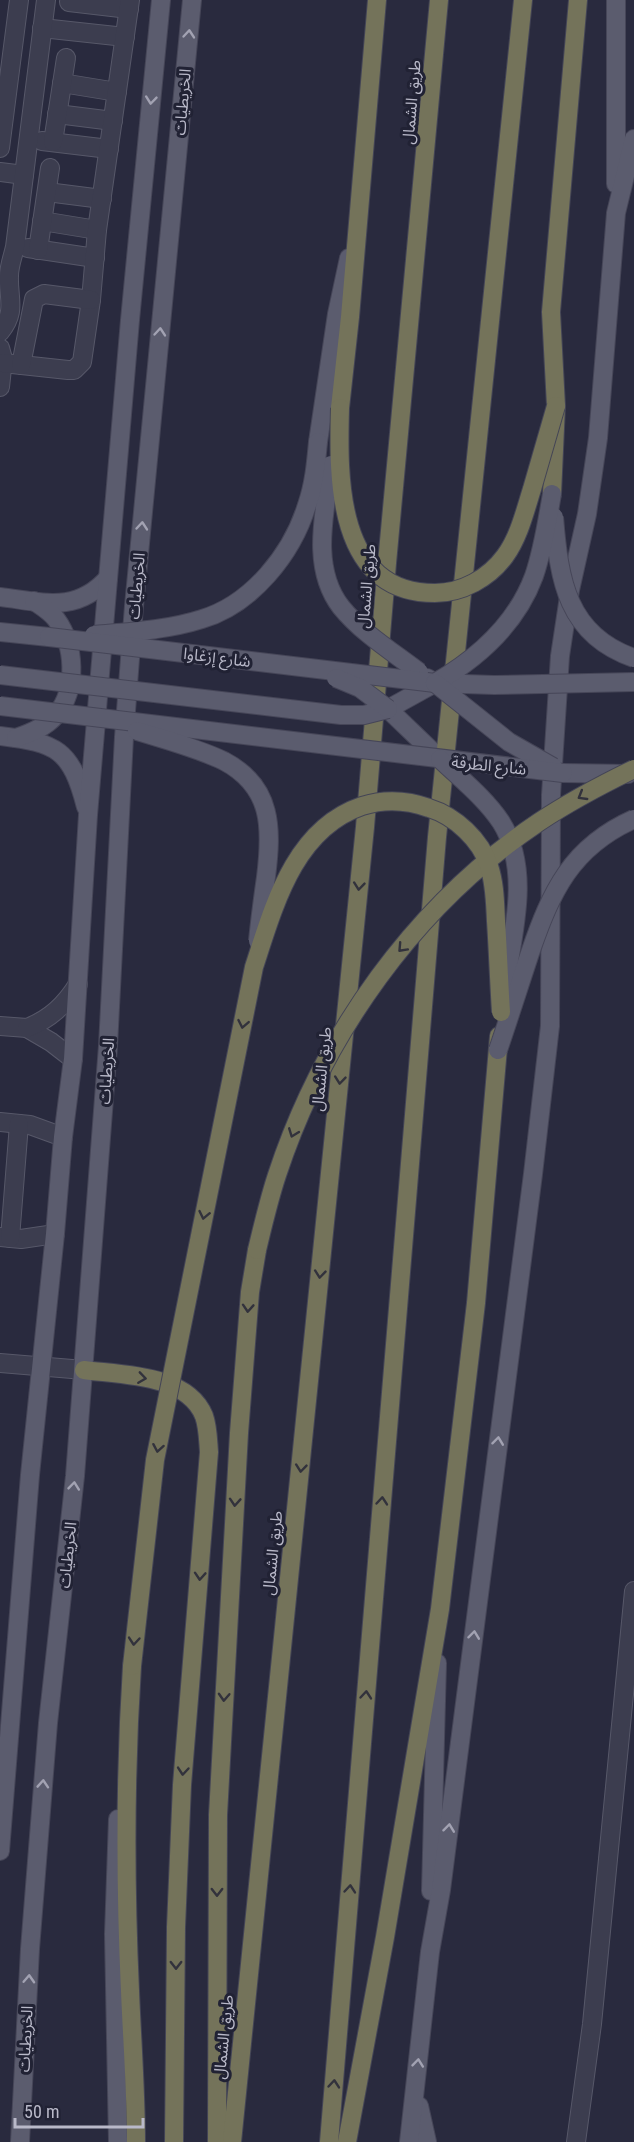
<svg xmlns="http://www.w3.org/2000/svg" width="634" height="2142" font-family="'Roboto Condensed','Noto Sans Arabic',sans-serif">
  <style>
    .lines { fill: none; stroke-linecap: round; stroke-linejoin: round }
    .minor-casing { stroke: #575869; stroke-width: 20 }
    .major-casing { stroke: #464658; stroke-width: 20 }
    .highway-casing { stroke: #444556; stroke-width: 20 }
    .minor { stroke: #3c3d4f; stroke-width: 18 }
    .major { stroke: #5b5c6e; stroke-width: 18 }
    .highway { stroke: #74735a; stroke-width: 18 }
    .major-bridge-casing { stroke: #464658; stroke-width: 20; stroke-linecap: butt }
    .highway-bridge-casing { stroke: #444556; stroke-width: 20; stroke-linecap: butt }
    .major-bridge { stroke: #5b5c6e; stroke-width: 18 }
    .highway-bridge { stroke: #74735a; stroke-width: 18 }
    .oneway { stroke: #a2a2b2 }
    .oneway2 { stroke: #32323c }
    .labels { text-anchor: middle; stroke-width: 6; stroke-linejoin: round; paint-order: stroke }
    .street-label { font-size: 16px; fill: #b9b9c9; stroke: #212234 }
  </style>
  <rect width="100%" height="100%" fill="#292a3e"/>
  <g class="lines">
    <defs>
      <g id="minor">
        <polyline points="69,2 129,9"/>
        <polyline points="42,28 125,37"/>
        <polyline points="62,83 117,92"/>
        <polyline points="57,114 113,121"/>
        <polyline points="42,141 109,149"/>
        <polyline points="53,142 66,58"/>
        <polyline points="0,148 19,0"/>
        <polyline points="0,172 24,175"/>
        <polyline points="47,192 102,199"/>
        <polyline points="42,221 97,230"/>
        <polyline points="28,248 95,258"/>
        <polyline points="38,250 50,168"/>
        <path d="M0 332C17 311 8 299 9 276 9 266 13 256 15 247L46 0"/>
        <polyline points="0,348 3,359 0,387"/>
        <polyline points="3,363 68,370 74,370 82,362 91,300 97,230 130,0"/>
        <polyline points="21,365 34,299 44,294 91,300"/>
        <polyline points="0,1026 27,1028 51,1042 73,1059"/>
        <path d="M27 1028C50 1019 65 1005 78 984"/>
        <polyline points="0,1122 30,1125 63,1137"/>
        <polyline points="0,1237 21,1239 55,1234"/>
        <polyline points="10,1238 19,1124"/>
        <polyline points="0,1363 84,1370"/>
        <polyline points="576,2142 592,2024 634,1591"/>
      </g>
      <g id="major">
        <polyline points="616,184 616,0"/>
        <polyline points="318,442 337,314 349,258"/>
        <path d="M0 597C42 602 76 614 108 578"/>
        <polyline points="0,632 49,637"/>
        <polyline points="427,678 435,683 388,709 440,759"/>
        <path d="M0 736C57 743 71 749 86 807"/>
        <path d="M16 738C31 733 46 727 56 715 78 689 75 645 56 619 50 611 41 606 34 601"/>
        <polyline points="563,773 628,774"/>
        <polyline points="0,1851 30,1475 55,1234 63,1137 73,1059 88,815 130,320 161,0"/>
        <polyline points="431,1891 437,1663"/>
        <polyline points="419,2106 427,2142"/>
        <polyline points="20,2142 30,1949 48,1723 75,1476 108,1046 124,737 134,606 192,0"/>
        <polyline points="118,2142 114,1934 118,1819"/>
        <polyline points="409,2142 430,1952 441,1890 533,1174 550,1026 551,795 560,656 570,590 587,514 598,438 616,213 634,139"/>
      </g>
      <g id="highway">
        <polyline points="340,408 350,317 377,0"/>
        <polyline points="552,494 556,406 551,312 578,0"/>
        <path d="M84 1370C122 1375 187 1374 204 1416 208 1427 208 1440 209 1452L182 1785 176 1927 174 2142"/>
        <path d="M132 1666C125 1774 125 1883 130 1991 132 2041 136 2091 136 2142"/>
        <polyline points="217,2142 218,1815 239,1433 250,1292 257,1250"/>
        <polyline points="232,2142 365,827 387,563 439,0"/>
        <polyline points="329,2142 437,837 523,0"/>
        <polyline points="347,2142 385,1937 440,1609 476,1303 499,1036"/>
      </g>
    </defs>
    <use href="#minor" class="minor-casing"/>
    <use href="#major" class="major-casing"/>
    <use href="#highway" class="highway-casing"/>
    <use href="#minor" class="minor"/>
    <use href="#major" class="major"/>
    <use href="#highway" class="highway"/>
    <defs>
      <g id="major-bridge">
        <path d="M331 465C325 511 310 567 341 607 362 633 393 652 419 672"/>
        <path d="M554 517C559 580 567 635 634 658"/>
        <path d="M94 635C130 632 168 630 202 619 252 604 292 554 307 505 314 485 316 464 318 442"/>
        <polyline points="49,637 435,683 494,685 634,682"/>
        <polyline points="0,675 341,715 364,715 388,709"/>
        <polyline points="336,678 360,688 388,709"/>
        <path d="M435 683C478 658 516 625 534 576 543 550 547 522 552 494"/>
        <polyline points="435,683 509,742 553,767"/>
        <polyline points="0,706 563,773"/>
        <path d="M137 731C166 740 197 748 224 761 273 787 272 829 266 877 263 898 260 920 258 941"/>
        <path d="M440 759C461 779 485 798 501 822 532 871 512 937 504 990"/>
        <path d="M498 1050C509 1018 519 986 530 953 551 892 571 847 634 819"/>
      </g>
      <g id="highway-bridge">
        <path d="M340 408C338 478 336 593 435 593 462 593 489 578 505 556 519 537 525 511 532 489 540 461 548 434 556 406"/>
        <path d="M257 1250C263 1225 269 1199 277 1175 323 1035 415 905 539 822 569 802 601 785 634 769"/>
        <path d="M132 1666 155 1460 254 967C274 906 294 829 362 806 384 799 407 800 429 808 455 816 481 840 489 866 495 884 495 903 496 921 498 951 499 982 501 1012"/>
      </g>
    </defs>
    <use href="#major-bridge" class="major-bridge-casing"/>
    <use href="#highway-bridge" class="highway-bridge-casing"/>
    <use href="#major-bridge" class="major-bridge"/>
    <use href="#highway-bridge" class="highway-bridge"/>
  </g>
  <defs><path id="oneway-chevron" d="M-2-3.5L2.5 0L-2 3.5" fill="none" stroke-width="1.6" stroke-linecap="round" stroke-linejoin="round" transform="scale(1.5)"/></defs>
  <g class="oneway">
    <use href="#oneway-chevron" transform="translate(189 34) rotate(-85)"/>
    <use href="#oneway-chevron" transform="translate(151 100) rotate(96)"/>
    <use href="#oneway-chevron" transform="translate(160 332) rotate(-85)"/>
    <use href="#oneway-chevron" transform="translate(142 526) rotate(-85)"/>
    <use href="#oneway-chevron" transform="translate(498 1441) rotate(-83)"/>
    <use href="#oneway-chevron" transform="translate(74 1486) rotate(-84)"/>
    <use href="#oneway-chevron" transform="translate(474 1635) rotate(-83)"/>
    <use href="#oneway-chevron" transform="translate(43 1784) rotate(-86)"/>
    <use href="#oneway-chevron" transform="translate(449 1828) rotate(-83)"/>
    <use href="#oneway-chevron" transform="translate(29 1979) rotate(-87)"/>
    <use href="#oneway-chevron" transform="translate(418 2063) rotate(-84)"/>
  </g>
  <g class="oneway2">
    <use href="#oneway-chevron" transform="translate(582 796) rotate(149)"/>
    <use href="#oneway-chevron" transform="translate(359 886) rotate(96)"/>
    <use href="#oneway-chevron" transform="translate(402 948) rotate(133)"/>
    <use href="#oneway-chevron" transform="translate(243 1024) rotate(101)"/>
    <use href="#oneway-chevron" transform="translate(340 1080) rotate(96)"/>
    <use href="#oneway-chevron" transform="translate(293 1133) rotate(111)"/>
    <use href="#oneway-chevron" transform="translate(204 1215) rotate(102)"/>
    <use href="#oneway-chevron" transform="translate(320 1274) rotate(96)"/>
    <use href="#oneway-chevron" transform="translate(248 1308) rotate(94)"/>
    <use href="#oneway-chevron" transform="translate(142 1378) rotate(8)"/>
    <use href="#oneway-chevron" transform="translate(158 1448) rotate(100)"/>
    <use href="#oneway-chevron" transform="translate(301 1468) rotate(96)"/>
    <use href="#oneway-chevron" transform="translate(382 1501) rotate(-85)"/>
    <use href="#oneway-chevron" transform="translate(235 1502) rotate(94)"/>
    <use href="#oneway-chevron" transform="translate(200 1576) rotate(94)"/>
    <use href="#oneway-chevron" transform="translate(134 1641) rotate(95)"/>
    <use href="#oneway-chevron" transform="translate(366 1695) rotate(-85)"/>
    <use href="#oneway-chevron" transform="translate(224 1697) rotate(93)"/>
    <use href="#oneway-chevron" transform="translate(183 1771) rotate(95)"/>
    <use href="#oneway-chevron" transform="translate(350 1889) rotate(-85)"/>
    <use href="#oneway-chevron" transform="translate(217 1892) rotate(90)"/>
    <use href="#oneway-chevron" transform="translate(176 1965) rotate(90)"/>
    <use href="#oneway-chevron" transform="translate(334 2084) rotate(-85)"/>
  </g>
  <g class="labels">
    <g class="street-label">
      <text transform="translate(182 102) rotate(-85)" y="6">الخريطيات</text>
      <text transform="translate(411 102) rotate(-85)" y="6">طريق الشمال</text>
      <text transform="translate(136 586) rotate(-85)" y="6">الخريطيات</text>
      <text transform="translate(366 586) rotate(-85)" y="6">طريق الشمال</text>
      <text transform="translate(217 657) rotate(7)" y="6">شارع إزغاوا</text>
      <text transform="translate(489 765) rotate(6)" y="6">شارع الطرفة</text>
      <text transform="translate(321 1069) rotate(-84)" y="6">طريق الشمال</text>
      <text transform="translate(106 1071) rotate(-86)" y="6">الخريطيات</text>
      <text transform="translate(272 1553) rotate(-84)" y="6">طريق الشمال</text>
      <text transform="translate(67 1555) rotate(-84)" y="6">الخريطيات</text>
      <text transform="translate(223 2037) rotate(-84)" y="6">طريق الشمال</text>
      <text transform="translate(25 2039) rotate(-87)" y="6">الخريطيات</text>
    </g>
  </g>
  <path d="M15 2118v9h128v-9" fill="none" stroke="#b9b9c9" stroke-width="3"/>
  <text x="24" y="2118" font-size="18" fill="#b9b9c9" stroke="#212234" stroke-width="4.5" paint-order="stroke">50 m</text>
</svg>
